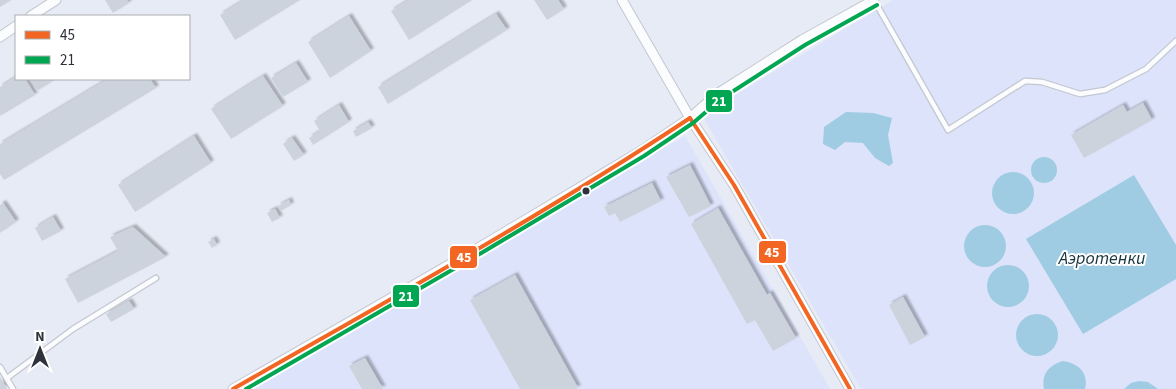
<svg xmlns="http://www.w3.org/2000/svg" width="1176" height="389" font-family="'Source Sans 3',sans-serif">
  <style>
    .built { fill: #dce3fa }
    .water { fill: #9fcce2 }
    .building { fill: #cdd3dc; filter: url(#shadow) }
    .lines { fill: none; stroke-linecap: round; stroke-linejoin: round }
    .service-casing { stroke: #c4c7d0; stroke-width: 7 }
    .minor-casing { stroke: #c4c7d0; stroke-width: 11 }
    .service { stroke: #fbfcfe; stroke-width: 4.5 }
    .minor { stroke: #fbfcfe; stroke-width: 9 }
    .bus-1-casing { stroke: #fff; stroke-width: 8 }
    .bus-2-casing { stroke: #fff; stroke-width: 8 }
    .bus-1 { stroke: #f26522; stroke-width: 4 }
    .bus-2 { stroke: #00a651; stroke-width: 4 }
    .bus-dot { fill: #2f323b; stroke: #fff; stroke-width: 2 }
    .labels { text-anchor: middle; stroke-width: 4; stroke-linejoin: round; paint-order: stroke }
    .water-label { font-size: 18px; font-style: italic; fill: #173541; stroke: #fff }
    .line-badge { stroke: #fff; stroke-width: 2 }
    .badge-label { font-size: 14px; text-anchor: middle; font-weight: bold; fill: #fff }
  </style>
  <defs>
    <filter id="shadow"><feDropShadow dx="3" dy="-3" stdDeviation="1" flood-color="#0004"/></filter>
  </defs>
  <rect width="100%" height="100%" fill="#e7ebf6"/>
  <g class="built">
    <polygon points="893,0 1176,0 1176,389 861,389 702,115"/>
    <polygon points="685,136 830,389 247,389"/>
  </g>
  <g class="water">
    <polygon points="846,112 873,113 892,118 888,135 893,163 889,166 875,158 863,143 845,142 835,150 823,144 824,127"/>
    <circle cx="1044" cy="170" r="13"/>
    <circle cx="1013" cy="193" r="21"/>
    <polygon points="1134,175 1176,245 1176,279 1083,334 1026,239"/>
    <circle cx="985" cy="246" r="21"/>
    <circle cx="1008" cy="286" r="21"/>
    <circle cx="1037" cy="335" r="21"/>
    <path d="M1063 361C1078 363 1089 373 1085 389H1044C1041 374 1049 365 1063 361Z"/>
    <polygon points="1139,381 1148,382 1158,389 1124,389 1131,383"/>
  </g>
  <g class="building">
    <polygon points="0,0 11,0 0,7"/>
    <polygon points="105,0 127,0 129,3 113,13"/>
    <polygon points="244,0 300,0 235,40 220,15"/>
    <polygon points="409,0 472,0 409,40 391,11"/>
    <polygon points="534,0 558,0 564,9 547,20"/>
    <polygon points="496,14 507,30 388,104 378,87"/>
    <polygon points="349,16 371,51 330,78 308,42"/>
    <polygon points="296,63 308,82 283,97 271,78"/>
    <polygon points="263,76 283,106 231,139 211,109"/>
    <polygon points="16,77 16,79 25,79 35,95 0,116 0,87"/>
    <polygon points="30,79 56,79 37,91"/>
    <polygon points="108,79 150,79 156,88 4,180 0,174 0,144"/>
    <polygon points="1143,103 1152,120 1084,158 1071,135 1123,105 1127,112"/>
    <polygon points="339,105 349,122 313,145 309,138 320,131 314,121"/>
    <polygon points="368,122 372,128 356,137 353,131"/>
    <polygon points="194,136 211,163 135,212 118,185"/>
    <polygon points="292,138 304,155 294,161 283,144"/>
    <polygon points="690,165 711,206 689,217 666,177"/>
    <polygon points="652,183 661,201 620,222 615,213 609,216 604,207"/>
    <polygon points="289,200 291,205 281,211 278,206"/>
    <polygon points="3,203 16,222 0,233 0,205"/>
    <polygon points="718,208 767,295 770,293 796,338 773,351 755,320 747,324 691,224"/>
    <polygon points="275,209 280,218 272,222 267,213"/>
    <polygon points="53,217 61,231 42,241 35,228"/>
    <polygon points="133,227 166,257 78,303 65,279 118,251 110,237"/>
    <polygon points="214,239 217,245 212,248 208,242"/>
    <polygon points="515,275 578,388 576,389 520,389 470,300"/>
    <polygon points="903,297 925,337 910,345 889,305"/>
    <polygon points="129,301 134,309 111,322 106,314"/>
    <polygon points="365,358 383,389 362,389 349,366"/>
    <polygon points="0,377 7,389 0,389"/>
  </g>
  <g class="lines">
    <defs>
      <g id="service">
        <polyline points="874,0 948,130 1025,81 1042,82 1080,94 1105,90 1146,69 1176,41"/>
        <polyline points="0,367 13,389"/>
        <polyline points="7,378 73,329 156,278"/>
      </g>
      <g id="minor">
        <polyline points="622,0 690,118 734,185 850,389"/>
        <polyline points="31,16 56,0"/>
        <polyline points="0,37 16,26"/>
        <polyline points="233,389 480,247 641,151 690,118 717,94 802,40 874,0"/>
      </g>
    </defs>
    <use href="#service" class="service-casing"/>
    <use href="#minor" class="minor-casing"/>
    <use href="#service" class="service"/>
    <use href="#minor" class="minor"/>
    <defs>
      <g id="bus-1">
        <polyline points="690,118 734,185 850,389"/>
        <path d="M233 389C387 301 542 216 690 118"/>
      </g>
      <polyline id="bus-2" points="246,389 483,252 644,156 693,123 721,99 805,45 877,5"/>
    </defs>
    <use href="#bus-1" class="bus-1-casing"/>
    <use href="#bus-2" class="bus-2-casing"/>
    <use href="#bus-1" class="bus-1"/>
    <use href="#bus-2" class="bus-2"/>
  </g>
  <circle class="bus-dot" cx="586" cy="191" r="4.5"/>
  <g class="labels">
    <g class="water-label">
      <text x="1102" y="264">Аэротенки</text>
    </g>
  </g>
  <g class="line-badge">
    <rect x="705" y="89" width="28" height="24" rx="5" fill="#00a651"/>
    <rect x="758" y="240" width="29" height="24" rx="5" fill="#f26522"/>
    <rect x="449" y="245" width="29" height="24" rx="5" fill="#f26522"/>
    <rect x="392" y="284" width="28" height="24" rx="5" fill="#00a651"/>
  </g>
  <g class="badge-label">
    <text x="719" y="106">21</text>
    <text x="772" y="257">45</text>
    <text x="464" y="262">45</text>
    <text x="406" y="301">21</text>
  </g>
  <rect x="15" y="15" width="175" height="65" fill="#ffffff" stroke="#acadb1"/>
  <rect x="25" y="31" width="25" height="8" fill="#f26522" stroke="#acadb1"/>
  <text x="60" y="40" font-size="15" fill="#2f323b">45</text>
  <rect x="25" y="56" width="25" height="8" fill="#00a651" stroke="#acadb1"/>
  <text x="60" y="65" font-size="15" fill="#2f323b">21</text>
  <g transform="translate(40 349)" stroke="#ffffff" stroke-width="4" paint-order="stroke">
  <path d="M0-4L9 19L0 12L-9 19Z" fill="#2f323b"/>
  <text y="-8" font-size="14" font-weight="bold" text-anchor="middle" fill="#2f323b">N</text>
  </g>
</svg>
